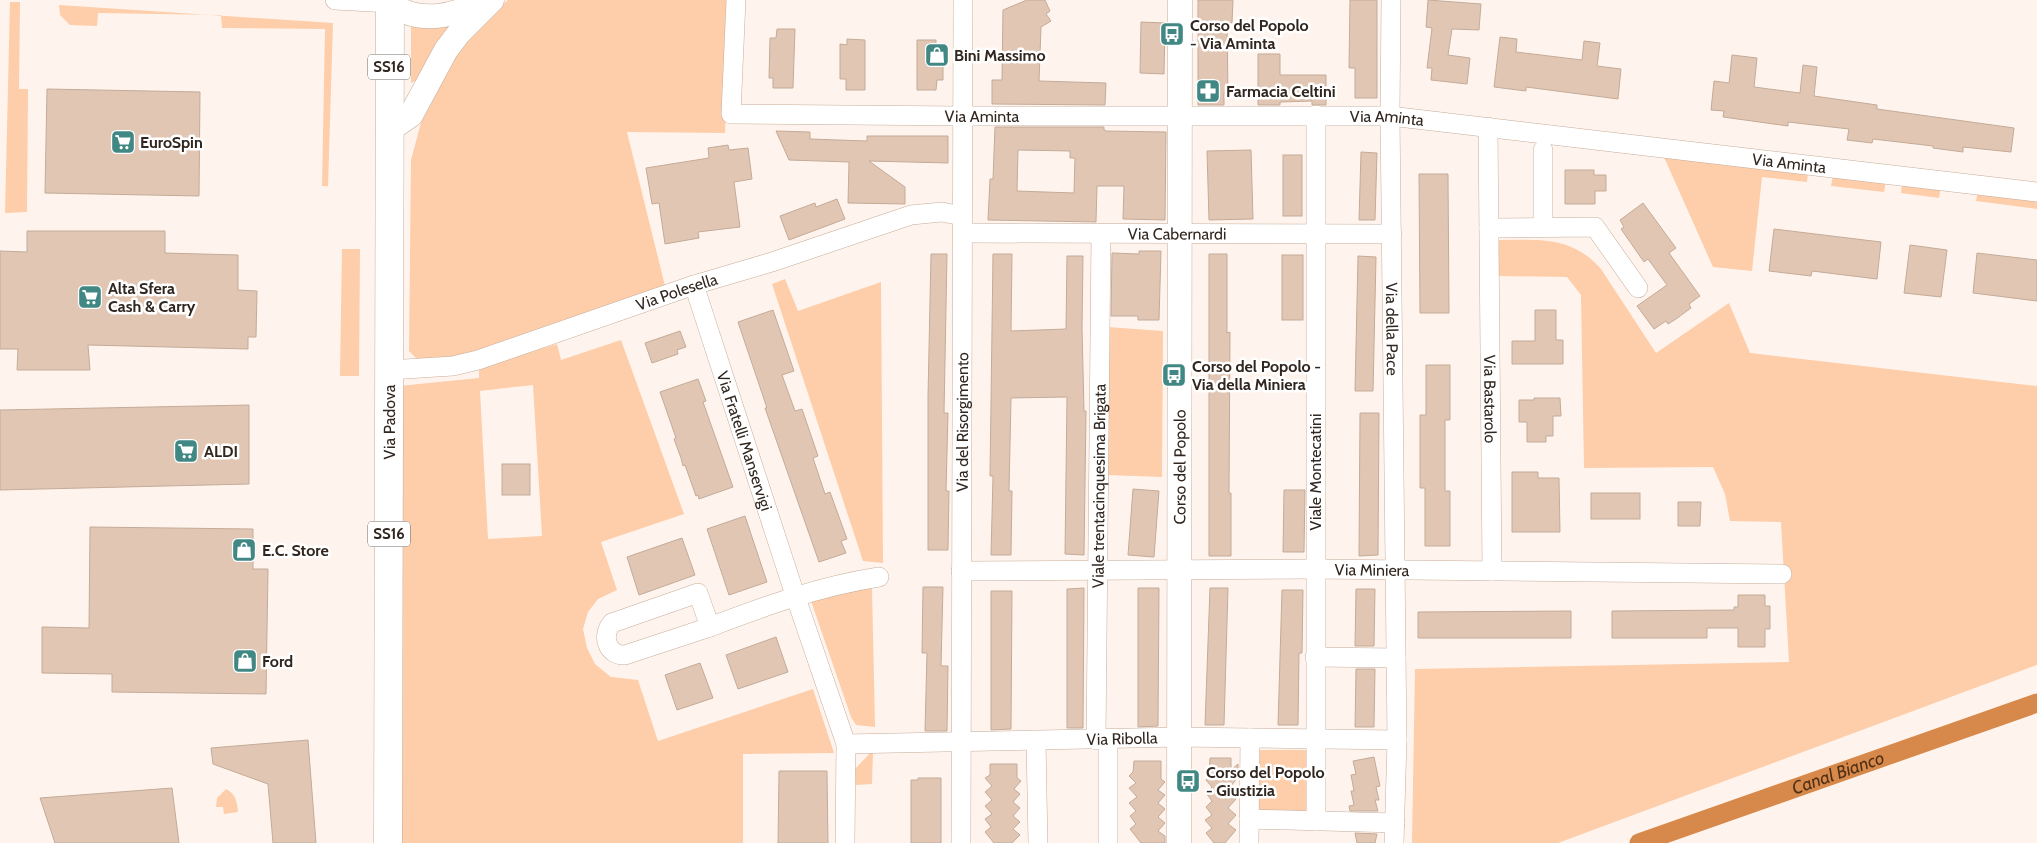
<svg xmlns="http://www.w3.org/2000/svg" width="2037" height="843" font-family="Cabin,sans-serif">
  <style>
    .green { fill: #fecda9; fill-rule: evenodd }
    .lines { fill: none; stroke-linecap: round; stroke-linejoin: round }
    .canal { stroke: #d6894a; stroke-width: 19 }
    .building { fill: #e0c6b3; stroke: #c4ab98; fill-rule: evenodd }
    .minor-casing { stroke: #c6ad9a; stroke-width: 20 }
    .tertiary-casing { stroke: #c6ad9a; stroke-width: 25 }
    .primary-casing { stroke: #c6ad9a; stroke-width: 29 }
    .minor { stroke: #fff; stroke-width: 19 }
    .tertiary { stroke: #fff; stroke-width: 24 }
    .primary { stroke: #fff; stroke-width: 28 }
    .labels { text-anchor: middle; stroke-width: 5; stroke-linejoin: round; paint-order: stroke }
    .shield { fill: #fff; stroke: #6f6863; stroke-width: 1 }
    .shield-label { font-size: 15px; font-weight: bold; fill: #312720 }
    .poi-label { font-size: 16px; font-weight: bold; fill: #312720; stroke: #fff; text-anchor: start }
    .street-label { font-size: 16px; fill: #312720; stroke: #fff }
    .water-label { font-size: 18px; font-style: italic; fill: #503015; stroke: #fff }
  </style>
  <rect width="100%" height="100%" fill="#fff4ed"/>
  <g class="green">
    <polygon points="508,0 731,0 725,133 627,132 666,290 471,358 417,359 409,351 411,160 427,100 444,67 493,11"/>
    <polygon points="10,2 20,2 19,89 28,89 27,212 5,213"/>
    <polygon points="59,5 333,23 328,186 322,186 325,29 222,28 221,15 98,13 97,26 70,25 60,15"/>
    <polygon points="415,22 450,22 449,31 426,63 417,80 411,83 411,26"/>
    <polygon points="1663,155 1808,172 1807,182 1762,177 1752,271 1713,267"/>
    <polygon points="1833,175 1886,181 1884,192 1831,186"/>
    <polygon points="1902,183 1941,187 1939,198 1901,193"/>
    <polygon points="1978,190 2037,197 2037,209 1976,201"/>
    <path d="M1499 240C1540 240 1572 236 1601 269L1656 353 1729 303 1750 353 2037 386V665L1558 843H1412L1415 669 1789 662 1781 522 1730 521 1725 494 1713 467 1584 468 1581 295 1567 277 1499 276Z"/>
    <polygon points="342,249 360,249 359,376 340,376"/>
    <polygon points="785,279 798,311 881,282 883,563 863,561 772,284"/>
    <polygon points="1108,327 1163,331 1162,477 1107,475"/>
    <path d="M621 340 684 514 601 542 617 590 598 599 588 612 583 629 587 648 595 664 611 677 638 680 658 741 813 689 834 753 743 754V843H399V386L479 378V368L557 344 561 360ZM533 385 542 536 488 539 480 391Z"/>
    <polygon points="853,587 872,588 875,727 856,725 851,717 811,601"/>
    <polygon points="873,750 872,784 856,785 855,769"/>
    <polygon points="1255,750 1309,750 1308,814 1254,814"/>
    <path d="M226 789C236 794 237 802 238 812L224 814 223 807H216L217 798Z"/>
  </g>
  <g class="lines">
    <path class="canal" id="s1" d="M1639 843 2037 703"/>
  </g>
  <g class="building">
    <polygon points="1027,0 1045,0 1050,11 1046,14 1051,21 1041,27 1039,81 1106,83 1105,105 992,104 992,80 1002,80 1003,10"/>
    <polygon points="1198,0 1233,0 1232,23 1227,22 1228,93 1224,93 1224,105 1198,105"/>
    <polygon points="1350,0 1377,0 1377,98 1355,98 1355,68 1349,68"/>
    <polygon points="1428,0 1481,4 1479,30 1452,29 1448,55 1470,58 1467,84 1431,80 1432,68 1427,68 1432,28 1426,27"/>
    <polygon points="1141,22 1165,23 1164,74 1140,73"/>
    <polygon points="777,29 795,29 793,88 773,88 773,78 769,78 770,38 776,38"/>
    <polygon points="1500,37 1517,39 1516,52 1582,60 1584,41 1600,43 1597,66 1621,69 1618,99 1526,87 1526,91 1494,87"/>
    <polygon points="847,39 865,40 865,90 846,90 846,79 840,79 840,44 847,45"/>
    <polygon points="917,40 936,40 936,45 943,45 943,80 937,80 936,90 917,90"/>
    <polygon points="1258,54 1280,54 1280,75 1326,75 1326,105 1312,105 1312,101 1280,102 1280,105 1258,105"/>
    <polygon points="1732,55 1757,58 1754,87 1800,93 1803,65 1817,67 1814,96 1877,105 1877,109 2014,128 2011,152 1963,147 1963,152 1933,148 1933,146 1873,139 1872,143 1847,140 1849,129 1788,122 1788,126 1723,117 1724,111 1711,110 1714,81 1729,83"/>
    <polygon points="47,89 200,92 199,196 45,193"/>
    <path d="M995 127H1104V130L1106 131 1166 132 1165 220 1123 219 1124 186H1097L1096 222 988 220 990 179H993ZM1018 150 1070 151V158H1075L1074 193 1017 191Z"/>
    <polygon points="776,131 810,132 810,139 867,141 867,136 948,136 948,163 869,161 905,187 905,204 848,203 849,162 789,160"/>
    <polygon points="728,145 729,150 748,148 752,179 734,182 740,227 698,232 699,238 665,244 659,203 652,204 646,168 709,158 708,148"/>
    <polygon points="1251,150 1253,219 1209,220 1207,151"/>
    <polygon points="1361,152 1377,153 1375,220 1359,220"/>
    <rect x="1283" y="155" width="19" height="61"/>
    <polygon points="1565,170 1594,170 1594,175 1606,175 1606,191 1595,191 1595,204 1565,204"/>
    <polygon points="1419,174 1448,174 1449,313 1420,313"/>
    <polygon points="837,199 845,219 789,240 780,216 815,203 816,207"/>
    <polygon points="1643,203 1676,248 1669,253 1700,296 1689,304 1691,308 1676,319 1668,324 1666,321 1654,329 1637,306 1667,285 1648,259 1644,262 1621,229 1624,227 1620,220"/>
    <polygon points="1774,229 1881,242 1877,279 1812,271 1811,276 1769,271"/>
    <polygon points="27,231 165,231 165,253 238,255 238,290 257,291 256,337 248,337 248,349 88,345 90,370 17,370 18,349 0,349 0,251 27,252"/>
    <polygon points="1910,245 1947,250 1941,297 1904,293"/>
    <polygon points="1139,251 1161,251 1159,320 1138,320 1138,316 1111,316 1112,253 1139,254"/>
    <polygon points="1977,253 2037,260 2037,301 1973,293"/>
    <polygon points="931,254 947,254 944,413 948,413 946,491 949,491 948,550 928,550 928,396"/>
    <polygon points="993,254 1012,254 1011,331 1066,329 1067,256 1083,256 1082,328 1084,411 1086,411 1084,555 1065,554 1067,397 1011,398 1009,491 1012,491 1011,555 991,555 993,476 990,476"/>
    <polygon points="1209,254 1227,254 1227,333 1230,332 1229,493 1231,493 1231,556 1209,556"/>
    <rect x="1282" y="255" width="21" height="65"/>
    <polygon points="1358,256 1376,257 1373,391 1355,391"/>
    <polygon points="773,310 794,371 782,375 795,411 802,409 818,456 813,458 825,494 830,492 847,539 841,541 846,553 819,562 765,408 767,408 738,322"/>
    <polygon points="1535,310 1556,310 1556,340 1563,340 1563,364 1512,364 1512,341 1535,341"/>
    <polygon points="680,331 686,347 677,350 678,354 652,363 645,343"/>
    <polygon points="1426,365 1450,365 1450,420 1445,420 1445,491 1450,491 1450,546 1425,546 1425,488 1420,488 1420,415 1426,415"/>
    <polygon points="698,379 706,401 703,402 733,487 699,499 698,495 696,496 685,465 683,466 681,458 674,439 676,438 660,392"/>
    <polygon points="1534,398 1560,398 1561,416 1553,416 1553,436 1546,436 1546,442 1527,442 1527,422 1519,422 1519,400 1534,400"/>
    <polygon points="249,405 249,484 0,490 0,410"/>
    <polygon points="1360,413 1379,413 1378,555 1359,556"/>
    <rect x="502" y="464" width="28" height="31"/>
    <polygon points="1512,472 1538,472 1538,478 1559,478 1560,532 1512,532"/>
    <polygon points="1133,489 1159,491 1154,557 1128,555"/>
    <polygon points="1284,490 1305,490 1304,552 1283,552"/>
    <rect x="1591" y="493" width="49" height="26"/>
    <polygon points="1678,502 1701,502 1700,526 1678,526"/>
    <polygon points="745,516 767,582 729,595 707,529"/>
    <polygon points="90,527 253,529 253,569 268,569 266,694 112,692 112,674 42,673 42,627 89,628"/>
    <polygon points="682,538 695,575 639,595 627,557"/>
    <polygon points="923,587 943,587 941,666 948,666 947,731 925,731 927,653 922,653"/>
    <polygon points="1084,588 1083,728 1067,728 1067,589"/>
    <polygon points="1138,588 1159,588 1158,726 1138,727"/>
    <polygon points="1210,588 1228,588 1224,725 1205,725"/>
    <polygon points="1356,589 1375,589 1374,646 1355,646"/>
    <polygon points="1282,590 1303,590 1302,653 1299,653 1298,725 1278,725"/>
    <polygon points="991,591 1012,591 1011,729 991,730"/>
    <polygon points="1738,595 1765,595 1765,606 1770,606 1770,629 1765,629 1765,647 1738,647 1738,628 1707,628 1707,638 1612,638 1612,611 1734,610 1734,607 1738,607"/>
    <polygon points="1571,611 1571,638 1418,638 1418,612"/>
    <polygon points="776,637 788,672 738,689 726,655"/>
    <polygon points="700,663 713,698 677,710 665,675"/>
    <polygon points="1356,669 1375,669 1374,727 1355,727"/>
    <polygon points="308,740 316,843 273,843 268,784 213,764 211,748"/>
    <polygon points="1374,757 1380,786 1376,787 1379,800 1375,800 1378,811 1350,811 1349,806 1354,805 1351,791 1354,791 1351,775 1356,774 1353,761"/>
    <polygon points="1210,758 1231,758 1231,770 1238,764 1238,777 1227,791 1236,799 1228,808 1236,815 1228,824 1236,830 1225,843 1214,843 1206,833 1212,828 1205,820 1212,815 1206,807 1212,801 1206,793 1212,787 1206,780 1209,776"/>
    <polygon points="1134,761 1161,761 1161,779 1165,782 1158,790 1165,795 1158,803 1165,809 1158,817 1165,823 1158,831 1165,836 1165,843 1141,843 1130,829 1136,824 1130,816 1136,811 1129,803 1137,797 1129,788 1136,783 1129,776 1133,772"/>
    <polygon points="990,764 1017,764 1017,778 1021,781 1014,789 1020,794 1013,802 1020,808 1013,816 1020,822 1013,829 1020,835 1012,843 994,843 985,832 991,827 985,819 992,814 985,806 992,800 985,792 992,786 985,778 990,775"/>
    <polygon points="779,771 827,771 828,843 778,843"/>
    <polygon points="918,778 941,778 941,843 911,843 911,780 918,780"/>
    <polygon points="172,788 179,843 55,843 40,798"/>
    <polygon points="1355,833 1377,834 1375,843 1357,843"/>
  </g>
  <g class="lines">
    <defs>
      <g id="minor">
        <polyline points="335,0 390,3"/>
        <path id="s2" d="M736 0 731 114 962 116H1390L2037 192"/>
        <path id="s3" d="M1391 0 1390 116 1397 740 1394 843"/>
        <path id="s4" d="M1488 127 1492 571"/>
        <polyline points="1543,227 1543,150"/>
        <polyline points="1489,228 1595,227 1638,288"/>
        <path id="s5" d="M963 233 1392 234"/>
        <path id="s6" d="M694 285 795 595 846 744 845 843"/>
        <path id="s7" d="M389 370 453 366 478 360 694 285 772 262 911 215 942 212 962 216"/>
        <path id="s8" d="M961 571 1315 569 1782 574"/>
        <path d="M698 593 710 627 625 655C607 656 601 635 612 623Z"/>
        <path d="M710 627C765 606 820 586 879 577"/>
        <polyline points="1315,657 1396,658"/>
        <polyline points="1108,739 1108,843"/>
        <path id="s9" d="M1096 740 1101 234"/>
        <polyline points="1036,741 1038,843"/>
        <path id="s10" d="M846 744 1179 737 1397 740"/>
        <polyline points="1249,819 1395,823"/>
        <polyline points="1316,821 1316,115"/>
        <path id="s11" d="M961 843 963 0"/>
        <polyline points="1249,843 1250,738"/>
      </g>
      <g id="tertiary">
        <path d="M392 0 390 3C416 24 455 18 481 0"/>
        <polyline points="388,131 411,115 446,50 459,33 492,0"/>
        <path id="s12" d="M1179 843 1180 0"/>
      </g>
      <g id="primary">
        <path id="s13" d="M388 843 390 0"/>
      </g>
    </defs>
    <use href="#minor" class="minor-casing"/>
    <use href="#tertiary" class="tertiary-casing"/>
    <use href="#primary" class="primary-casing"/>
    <use href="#minor" class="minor"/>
    <use href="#tertiary" class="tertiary"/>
    <use href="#primary" class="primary"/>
  </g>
  <defs>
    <symbol id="bus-square" viewBox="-11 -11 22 22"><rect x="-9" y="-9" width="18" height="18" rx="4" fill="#418884" stroke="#fff"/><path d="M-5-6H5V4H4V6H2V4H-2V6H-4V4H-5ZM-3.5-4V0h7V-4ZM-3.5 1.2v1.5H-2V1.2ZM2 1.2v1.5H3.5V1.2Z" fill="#fff"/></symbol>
    <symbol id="shop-square" viewBox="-11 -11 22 22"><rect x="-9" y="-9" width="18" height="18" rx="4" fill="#418884" stroke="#fff"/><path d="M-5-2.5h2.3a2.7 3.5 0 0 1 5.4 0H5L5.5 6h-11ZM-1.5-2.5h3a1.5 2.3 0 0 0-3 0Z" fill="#fff"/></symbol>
    <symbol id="pharmacy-square" viewBox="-11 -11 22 22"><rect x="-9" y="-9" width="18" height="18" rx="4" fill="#418884" stroke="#fff"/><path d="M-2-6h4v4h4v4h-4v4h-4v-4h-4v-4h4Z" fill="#fff"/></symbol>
    <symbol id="supermarket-square" viewBox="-11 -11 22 22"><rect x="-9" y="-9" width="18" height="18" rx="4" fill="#418884" stroke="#fff"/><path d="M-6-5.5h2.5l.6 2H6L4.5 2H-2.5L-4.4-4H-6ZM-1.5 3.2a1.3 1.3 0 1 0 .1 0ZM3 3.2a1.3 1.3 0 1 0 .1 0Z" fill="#fff"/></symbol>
  </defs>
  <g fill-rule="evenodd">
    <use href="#bus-square" x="1158" y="20" width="28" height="28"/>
    <use href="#shop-square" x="923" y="41" width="28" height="28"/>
    <use href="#pharmacy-square" x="1194" y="77" width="28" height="28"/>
    <use href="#supermarket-square" x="109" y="128" width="28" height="28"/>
    <use href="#supermarket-square" x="76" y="283" width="28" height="28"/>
    <use href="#bus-square" x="1160" y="361" width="28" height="28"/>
    <use href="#supermarket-square" x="172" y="437" width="28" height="28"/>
    <use href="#shop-square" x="230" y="536" width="28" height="28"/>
    <use href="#shop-square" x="231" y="647" width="28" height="28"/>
    <use href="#bus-square" x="1174" y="767" width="28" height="28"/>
  </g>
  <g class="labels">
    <g class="shield">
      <rect x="368" y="54.5" width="42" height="25" rx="4"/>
      <rect x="368" y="521.5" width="42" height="25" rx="4"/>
    </g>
    <g class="shield-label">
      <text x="389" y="72">SS16</text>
      <text x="389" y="539">SS16</text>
    </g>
    <g class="poi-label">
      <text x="1190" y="31">Corso del Popolo<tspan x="1190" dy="18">- Via Aminta</tspan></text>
      <text x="954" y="61">Bini Massimo</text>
      <text x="1226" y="97">Farmacia Celtini</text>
      <text x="140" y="148">EuroSpin</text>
      <text x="108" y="294">Alta Sfera<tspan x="108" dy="18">Cash &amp; Carry</tspan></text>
      <text x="1192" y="372">Corso del Popolo -<tspan x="1192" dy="18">Via della Miniera</tspan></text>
      <text x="204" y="457">ALDI</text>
      <text x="262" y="556">E.C. Store</text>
      <text x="262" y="667">Ford</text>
      <text x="1206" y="778">Corso del Popolo<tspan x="1206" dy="18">- Giustizia</tspan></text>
    </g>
    <g class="street-label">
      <text dy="6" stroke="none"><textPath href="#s2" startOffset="365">Via Aminta</textPath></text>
      <text dy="6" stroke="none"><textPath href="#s2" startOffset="770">Via Aminta</textPath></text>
      <text dy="6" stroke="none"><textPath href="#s2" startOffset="1175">Via Aminta</textPath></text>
      <text dy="6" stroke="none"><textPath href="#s5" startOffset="214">Via Cabernardi</textPath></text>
      <text dy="6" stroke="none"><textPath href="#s7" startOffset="300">Via Polesella</textPath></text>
      <text dy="6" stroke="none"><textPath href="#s3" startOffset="329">Via della Pace</textPath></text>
      <text dy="6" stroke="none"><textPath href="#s4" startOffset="272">Via Bastarolo</textPath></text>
      <text dy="6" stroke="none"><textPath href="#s13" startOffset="421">Via Padova</textPath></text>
      <text dy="6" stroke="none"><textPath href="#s11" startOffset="421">Via del Risorgimento</textPath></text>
      <text dy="6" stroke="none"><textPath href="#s6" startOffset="164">Via Fratelli Manservigi</textPath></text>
      <text dy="6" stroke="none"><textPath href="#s12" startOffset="376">Corso del Popolo</textPath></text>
      <text transform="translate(1315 472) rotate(-90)" y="6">Viale Montecatini</text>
      <text dy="6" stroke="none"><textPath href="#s9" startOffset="254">Viale trentacinquesima Brigata</textPath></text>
      <text dy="6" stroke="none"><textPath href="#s8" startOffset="411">Via Miniera</textPath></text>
      <text dy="6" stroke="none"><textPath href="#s10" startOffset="276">Via Ribolla</textPath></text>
    </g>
    <g class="water-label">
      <text dy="6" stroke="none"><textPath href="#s1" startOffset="211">Canal Bianco</textPath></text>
    </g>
  </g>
</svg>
